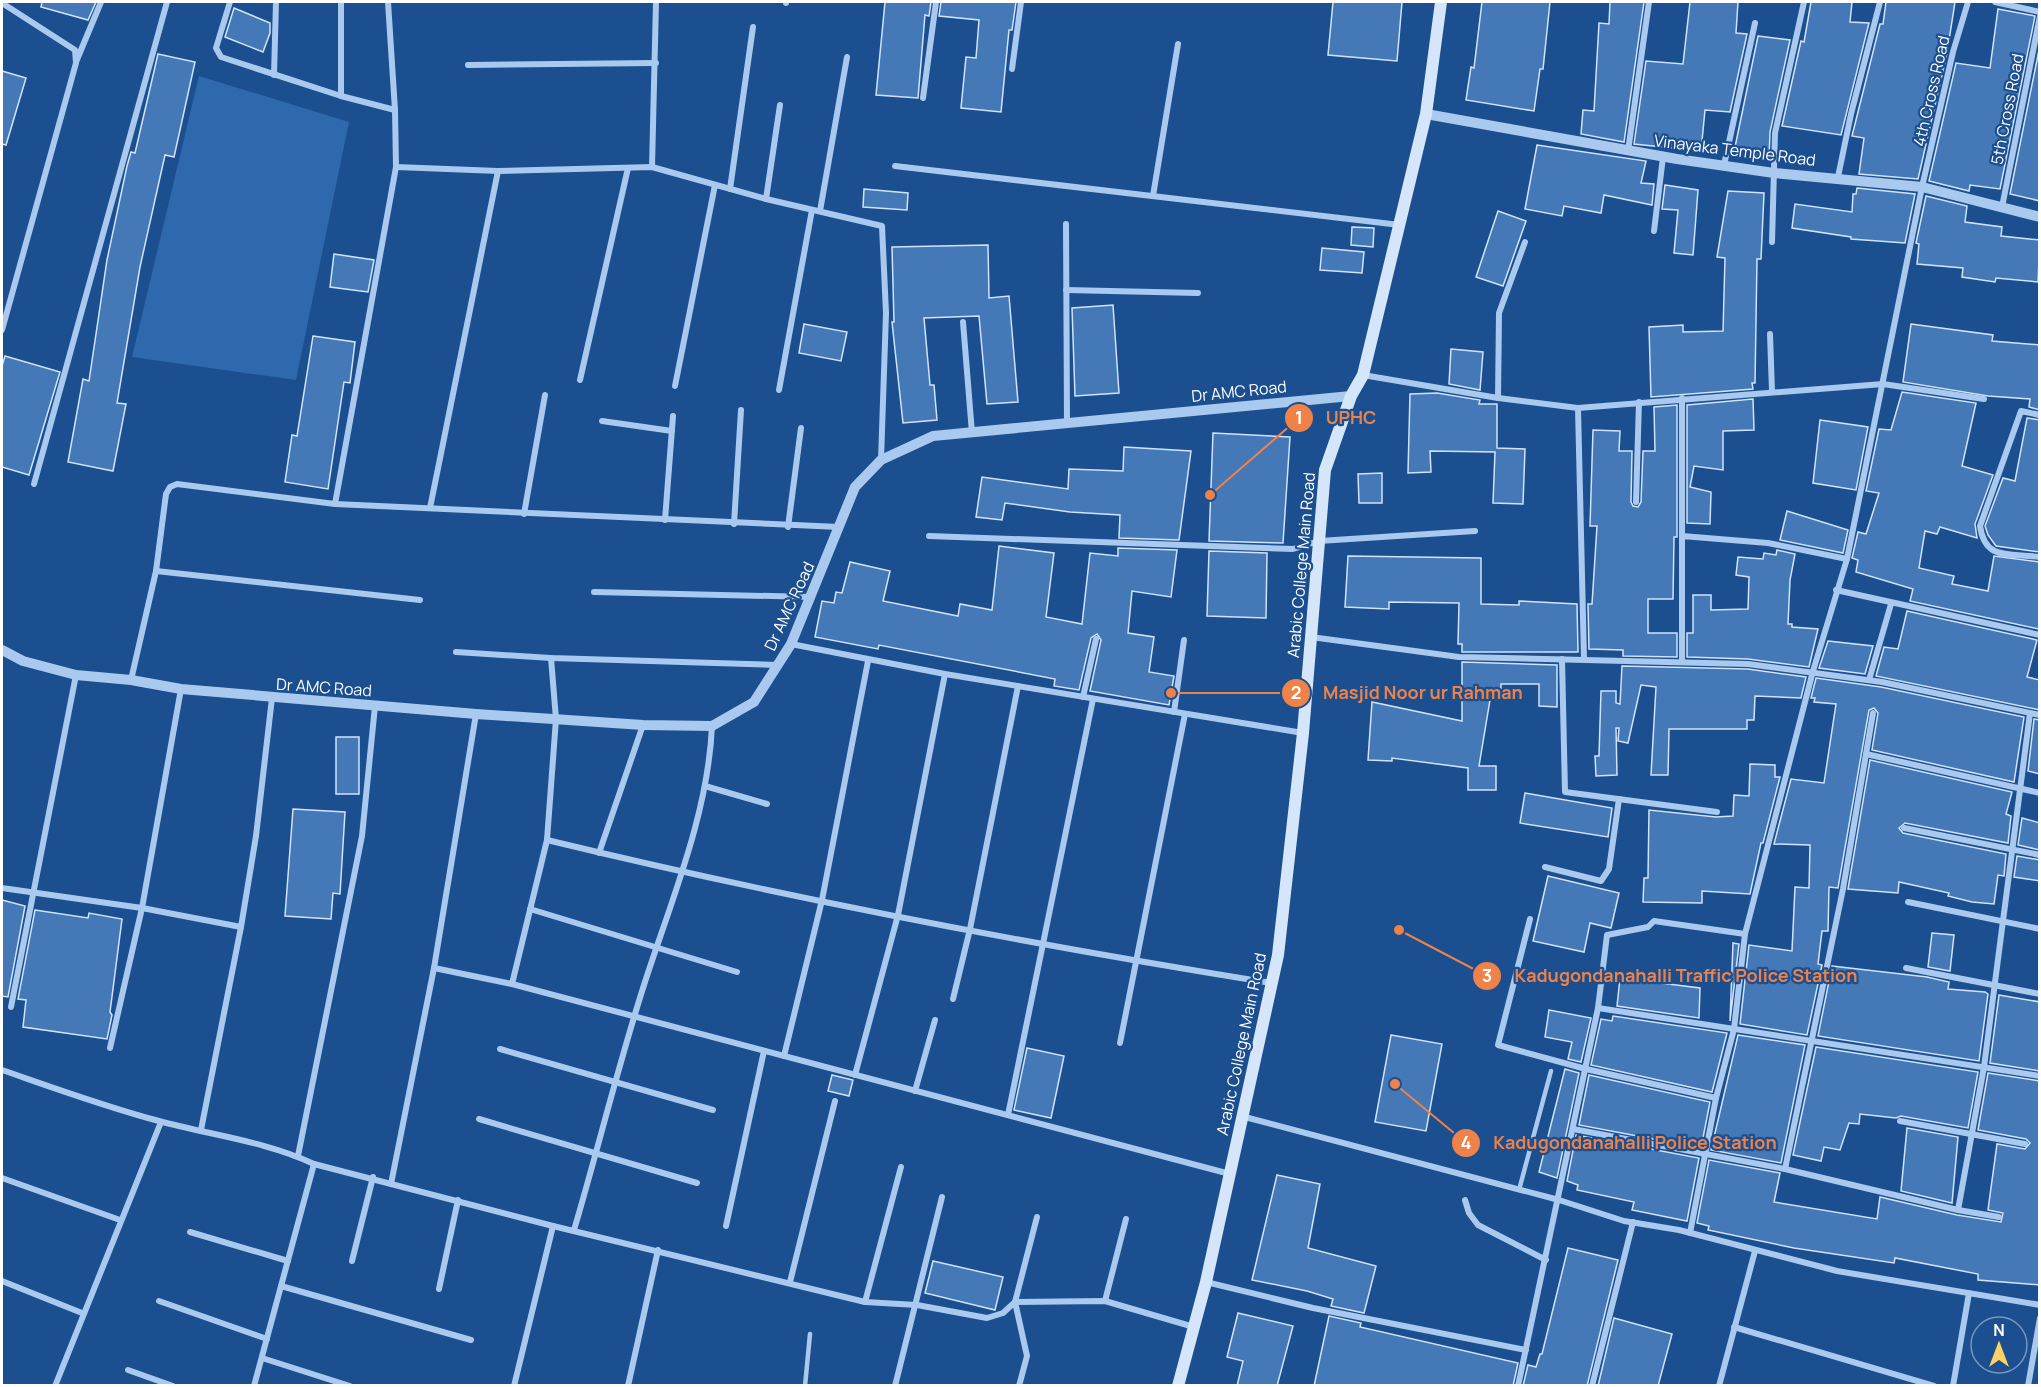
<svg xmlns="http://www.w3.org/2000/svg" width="2041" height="1387" font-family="Manrope,sans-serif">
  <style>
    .green { fill: #2e69ad }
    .building { fill: #4478b7; stroke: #cfe3fa; stroke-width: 1.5 }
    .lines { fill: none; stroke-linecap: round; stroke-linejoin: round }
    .service { stroke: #a9c9ee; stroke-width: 4.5 }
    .minor { stroke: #a9c9ee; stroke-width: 6 }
    .tertiary { stroke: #a9c9ee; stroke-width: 10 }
    .secondary { stroke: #d6e6fa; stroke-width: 12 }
    .labels { text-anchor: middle; stroke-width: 4.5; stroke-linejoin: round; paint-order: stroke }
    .street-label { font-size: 16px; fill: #fff; stroke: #1b4f8f }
    .leader { fill: none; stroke: #ee8249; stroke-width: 2 }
    .callout-dot { fill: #ee8249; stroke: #1b4f8f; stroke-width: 2 }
    .mark-label { font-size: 18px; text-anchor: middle; font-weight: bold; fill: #fff }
    .callout-label { font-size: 18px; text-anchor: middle; font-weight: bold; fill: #ee8249; stroke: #1b4f8f; stroke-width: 4.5; stroke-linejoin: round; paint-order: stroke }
  </style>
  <rect width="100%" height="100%" fill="#1b4f8f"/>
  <polygon class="green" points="199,76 349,122 296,380 132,357"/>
  <g class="building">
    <polygon points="42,2 96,2 88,20 41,7"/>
    <polygon points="885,2 931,2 929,16 925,15 918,98 876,95"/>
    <polygon points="941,2 1016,2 1012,30 1009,30 1001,112 961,108 966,57 976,58 979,20 939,16"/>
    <polygon points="1333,2 1402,2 1397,61 1328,55"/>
    <polygon points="1482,2 1550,2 1543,69 1540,69 1534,111 1466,100 1471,67 1474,68"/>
    <polygon points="1610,2 1644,2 1624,142 1581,134 1583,110 1594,111 1599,23 1609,24"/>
    <polygon points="1690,2 1738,2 1736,33 1747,34 1730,112 1705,110 1701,151 1634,144 1646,61 1683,64"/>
    <polygon points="1811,2 1852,2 1850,22 1869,23 1841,135 1782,126 1801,41 1804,42"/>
    <polygon points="1886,2 1955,2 1947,53 1918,179 1859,174 1864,138 1852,136 1880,24 1883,24"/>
    <polygon points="234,8 270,23 270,33 263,52 225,37"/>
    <polygon points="1998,9 2035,16 2000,189 1970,185 1969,191 1929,181 1956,63 1990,68"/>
    <polygon points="1758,36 1790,40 1770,132 1769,158 1734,152"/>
    <polygon points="2040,45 2040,201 2010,194"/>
    <polygon points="158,54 195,62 174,157 165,155 140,267 117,403 126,404 113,471 68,462 83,379 89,381 107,260 127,166 131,152 135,153"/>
    <polygon points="2,71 26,78 6,145 2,144"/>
    <polygon points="1537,145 1646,161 1641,183 1654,184 1652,205 1604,195 1601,213 1564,206 1562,216 1525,209"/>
    <polygon points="1665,185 1698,190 1693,255 1674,253 1678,210 1662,209"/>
    <polygon points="1857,188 1915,194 1905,243 1851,239 1851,237 1792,228 1795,204 1852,212 1853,194 1856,194"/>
    <polygon points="864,189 908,193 907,210 863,207"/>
    <polygon points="1728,191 1764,193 1761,259 1757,259 1755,383 1752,383 1753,389 1651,397 1649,327 1683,325 1683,332 1723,331 1725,258 1717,257"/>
    <polygon points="1926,196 1967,206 1965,222 2002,227 2001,236 2040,240 2038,282 1996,278 1995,282 1962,277 1963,268 1917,264 1919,244 1916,243"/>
    <polygon points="1498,211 1526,221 1503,286 1476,277"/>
    <polygon points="1352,227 1374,228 1373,247 1351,245"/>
    <polygon points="988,245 989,298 1009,296 1018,402 987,404 979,316 924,318 930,385 934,385 937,420 903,423 892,322 894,322 892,247"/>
    <polygon points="1322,248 1364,252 1362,273 1320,270"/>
    <polygon points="334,254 374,260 368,292 330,287"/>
    <polygon points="1113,305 1119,393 1075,396 1072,308"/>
    <polygon points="804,324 847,332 841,361 799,353"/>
    <polygon points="1911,324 1993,335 1992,341 2040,345 2040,410 2029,407 2030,399 1988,396 1903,382"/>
    <polygon points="313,336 355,342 350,383 344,382 328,489 285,482 292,435 297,436"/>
    <polygon points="1451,349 1483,352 1480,390 1449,384"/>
    <polygon points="5,356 60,372 29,475 2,467 2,366"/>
    <polygon points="1902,392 1976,403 1962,466 1993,475 1975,524 1977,538 1940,527 1937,534 1925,531 1919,568 1954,576 1952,584 1988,591 1994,556 2040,562 2039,629 1910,601 1913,589 1856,572 1858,560 1852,558 1858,532 1866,534 1879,493 1866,491 1879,429 1891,430"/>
    <polygon points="1437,393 1480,400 1479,404 1497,404 1497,448 1525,449 1523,504 1493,503 1495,452 1430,451 1431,472 1408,473 1410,394"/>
    <polygon points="1753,399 1754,430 1723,431 1723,470 1694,466 1690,487 1711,492 1710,524 1687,523 1687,405"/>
    <polygon points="1677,405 1677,537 1674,537 1673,599 1648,599 1648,633 1677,633 1677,657 1623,656 1623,650 1589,649 1588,604 1592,604 1597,526 1590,526 1593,430 1620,431 1619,451 1632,451 1631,502 1633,506 1638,507 1641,502 1643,451 1655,451 1654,407"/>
    <polygon points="2027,418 2040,420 2040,552 1996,546 1988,535 1985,526 2003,478 2015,481"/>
    <polygon points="1820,420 1868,427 1856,490 1813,483"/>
    <polygon points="1213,433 1290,437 1283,543 1209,541"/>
    <polygon points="1124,447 1191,451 1179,540 1119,538 1120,515 1070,512 1005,503 1002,520 976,517 982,477 1068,489 1069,469 1123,471"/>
    <polygon points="1382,473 1382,503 1359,503 1358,474"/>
    <polygon points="1787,511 1848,530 1843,553 1780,540"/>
    <polygon points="999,546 1054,553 1046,617 1082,624 1090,553 1118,556 1118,548 1177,550 1171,597 1132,591 1128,633 1154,637 1149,672 1174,676 1169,705 1090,691 1101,640 1097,634 1091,638 1079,690 1054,686 1055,679 879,645 878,649 815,637 822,601 834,603 836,592 842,593 850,562 890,571 883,601 958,616 960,604 992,610"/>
    <polygon points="1777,550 1795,554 1790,580 1788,624 1792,624 1792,627 1818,629 1809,667 1748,659 1687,657 1687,633 1693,633 1693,595 1711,595 1711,610 1748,609 1749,577 1736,575 1738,557 1763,559 1764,553 1776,555"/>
    <polygon points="1209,551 1267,553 1266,618 1207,616"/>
    <polygon points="1348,556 1481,558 1481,604 1519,605 1519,601 1577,604 1578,652 1462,652 1462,644 1458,644 1459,603 1389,602 1389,609 1345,607"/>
    <polygon points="1907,611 2037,640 2027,677 2040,680 2040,710 1876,676 1884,647 1898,649"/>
    <polygon points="1828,641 1873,646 1865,674 1819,668"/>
    <polygon points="1462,662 1557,665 1557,707 1539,706 1539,684 1501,684 1501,700 1490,700 1479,766 1496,766 1496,790 1468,790 1468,768 1392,758 1392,761 1368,760 1372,702 1462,721"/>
    <polygon points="1622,666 1748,669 1806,677 1801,698 1755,696 1754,720 1747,720 1747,729 1669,729 1668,775 1651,775 1656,687 1641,685 1628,743 1618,741 1619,728 1616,728 1617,775 1596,776 1595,756 1599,756 1601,691 1616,691 1616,703 1620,704"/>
    <polygon points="1816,678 1881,687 2024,717 2014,782 1872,750 1878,713 1874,708 1869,710 1838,888 1829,887 1828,931 1822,931 1818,964 1822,965 1807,1035 1740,1024 1749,945 1792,951 1795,887 1809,888 1810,845 1774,844 1791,779 1824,783 1836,704 1814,702 1815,698 1811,698"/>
    <polygon points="2034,719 2040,720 2040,774 2028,771"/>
    <rect x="336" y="737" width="23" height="57"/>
    <polygon points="1870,760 2012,792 2006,814 2011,816 2008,843 1905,823 1899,828 1903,833 2006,854 2004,876 1998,875 1994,904 1972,902 1948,896 1949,893 1899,882 1898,893 1848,889"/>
    <polygon points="1750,764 1775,765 1775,777 1780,777 1763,843 1761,843 1750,894 1702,891 1702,903 1643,902 1644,878 1648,878 1649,810 1716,817 1733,816 1734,795 1749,796"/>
    <polygon points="1525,793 1612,808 1608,837 1520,823"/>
    <polygon points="293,809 345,812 340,894 333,893 331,919 285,916"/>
    <polygon points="2022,818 2040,823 2040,850 2018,845"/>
    <polygon points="2017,856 2040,860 2040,881 2014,877"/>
    <polygon points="1548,876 1619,893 1611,928 1590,923 1584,952 1533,941"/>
    <polygon points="2,900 25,906 8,997 2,996"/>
    <polygon points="35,910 88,918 89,913 122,919 110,1012 112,1015 107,1039 23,1027 26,1000 18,999"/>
    <polygon points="1932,933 1954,935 1950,971 1928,967"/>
    <polygon points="1733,943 1739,944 1730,1021"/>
    <polygon points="1832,966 1927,977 1949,982 1948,989 1985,992 1988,994 1979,1061 1818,1036"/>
    <polygon points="1620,978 1700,988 1699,1018 1617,1006"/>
    <polygon points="1999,995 2040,1002 2040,1071 1990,1063"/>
    <polygon points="1549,1010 1591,1018 1581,1062 1568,1059 1572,1042 1545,1037"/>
    <polygon points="1613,1016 1727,1033 1712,1092 1591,1065 1601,1019 1612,1021"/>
    <polygon points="1391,1035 1442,1044 1426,1131 1375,1122"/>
    <polygon points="1738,1035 1805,1045 1781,1163 1711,1150"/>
    <polygon points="1816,1047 1978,1072 1968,1128 1901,1116 1896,1118 1860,1114 1859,1124 1849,1123 1840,1150 1824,1147 1821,1161 1793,1155"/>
    <polygon points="1027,1048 1064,1056 1051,1118 1014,1110"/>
    <polygon points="1565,1069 1579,1073 1557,1178 1539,1172"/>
    <polygon points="1988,1073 2040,1081 2040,1285 1978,1280 1978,1274 1895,1258 1894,1263 1794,1248 1708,1230 1709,1226 1697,1223 1709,1160 1780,1173 1774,1202 1877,1219 1880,1197 1957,1215 2001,1222 2003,1213 1988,1210 1997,1144 2025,1149 2030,1143 2026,1139 1978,1130"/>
    <polygon points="832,1075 853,1080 849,1096 828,1091"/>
    <polygon points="1589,1075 1710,1102 1701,1148 1579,1125"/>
    <polygon points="1907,1128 1958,1137 1952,1203 1901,1191"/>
    <polygon points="1576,1135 1699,1158 1687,1221 1632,1210 1634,1202 1577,1190 1578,1185 1567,1181"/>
    <polygon points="1277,1175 1320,1184 1308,1248 1376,1266 1364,1313 1331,1306 1333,1299 1307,1291 1252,1280"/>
    <polygon points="1568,1248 1618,1260 1587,1386 1523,1386 1528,1365 1536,1367 1540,1354 1542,1354"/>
    <polygon points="933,1261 1003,1277 995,1310 925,1293"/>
    <polygon points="1238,1313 1293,1326 1277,1386 1237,1386 1243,1361 1227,1357"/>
    <polygon points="1329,1316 1361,1323 1360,1327 1518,1363 1513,1386 1314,1386"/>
    <polygon points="1614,1318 1672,1334 1658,1386 1598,1386"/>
  </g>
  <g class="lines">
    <g class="service">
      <polyline points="1519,1190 1551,1071"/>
      <polyline points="805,1386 810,1334"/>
    </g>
    <g class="minor">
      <polyline points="230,2 216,48 221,57 341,96 395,110 396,167 335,504"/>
      <polyline points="341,2 341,96"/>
      <polyline points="388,2 395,110"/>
      <polyline points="786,2 786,3"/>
      <polyline points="1995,2 2040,12"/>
      <polyline points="2,3 75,50 76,63 2,330"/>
      <polyline points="76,62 101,2"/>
      <polyline points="468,65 656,63"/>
      <polyline points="1012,69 1021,2"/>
      <polyline points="274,75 276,2"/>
      <polyline points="923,98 936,2"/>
      <polyline points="1628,151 1649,2"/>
      <polyline points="1724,165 1755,23"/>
      <polyline points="895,166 1400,225"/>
      <polyline points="396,167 498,171 652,167 766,199 882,226 886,313 881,460"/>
      <polyline points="652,167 656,2"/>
      <polyline points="1838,177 1851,114 1880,2"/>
      <polyline points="730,189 753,27"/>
      <polyline points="1153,196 1178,44"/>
      <polyline points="766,199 780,105"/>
      <polyline points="2002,207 2040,16"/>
      <polyline points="820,211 847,57"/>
      <polyline points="1066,224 1067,423"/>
      <polyline points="1654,231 1663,157"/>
      <polyline points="1772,242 1775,133 1804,2"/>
      <polyline points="1066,290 1198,293"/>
      <polyline points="963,322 972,433"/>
      <polyline points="1770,334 1772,391"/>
      <polyline points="1363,375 1498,398 1578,408 1883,384 1984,399"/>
      <polyline points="580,380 628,168"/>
      <polyline points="675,386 715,185"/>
      <polyline points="779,390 812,210"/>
      <polyline points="1498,398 1499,313 1525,242"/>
      <polyline points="1578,408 1584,659"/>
      <path d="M2040 415 2021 411 1980 526C1985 561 2009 553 2040 557"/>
      <polyline points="602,421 672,431"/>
      <polyline points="34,484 167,2"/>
      <polyline points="1636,502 1639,402"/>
      <polyline points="430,508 498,171"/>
      <polyline points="524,514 545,395"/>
      <polyline points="665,520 673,416"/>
      <polyline points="734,524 741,410"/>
      <polyline points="788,527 801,428"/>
      <polyline points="929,536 1293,549 1319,541 1475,531"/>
      <polyline points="1682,536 1682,398"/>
      <polyline points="156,571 420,600"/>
      <polyline points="1836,590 2040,635"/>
      <polyline points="594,592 812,597"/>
      <polyline points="1311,637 1459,657 1748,664 1882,682 2040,715"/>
      <polyline points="791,644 945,674 1303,733"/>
      <polyline points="456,652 551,658 778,665"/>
      <polyline points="1562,659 1565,792 1717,812"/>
      <polyline points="1682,661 1682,536 1768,543 1847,559"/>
      <polyline points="131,680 156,571 166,494 170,487 177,484 335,504 839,527"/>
      <polyline points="1869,680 1891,604"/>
      <polyline points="1083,697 1096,639"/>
      <polyline points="1174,712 1184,640"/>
      <polyline points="1866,754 2040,793"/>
      <polyline points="705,786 767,804"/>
      <polyline points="1904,828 2040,855"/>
      <polyline points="547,840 556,719 551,658"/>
      <polyline points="599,853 643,725"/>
      <polyline points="1545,867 1601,881 1609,869 1619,799"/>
      <polyline points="2,888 142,908 241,927 201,1130"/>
      <polyline points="1908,902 2040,929"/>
      <polyline points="530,909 737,972"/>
      <polyline points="1530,919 1498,1045 1586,1069 1716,1098 1734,1029 1745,934 1813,671 1847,559 1922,187 1953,52 1968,2"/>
      <polyline points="241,927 256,836 272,698"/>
      <polyline points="434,968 512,984 1230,1174"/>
      <polyline points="1906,968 2040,994"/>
      <path d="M512 984 547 840C786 898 1028 944 1271 983"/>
      <polyline points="953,999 970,929 1018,686"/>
      <polyline points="11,1007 76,675"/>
      <polyline points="1598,1008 1607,935 1648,927 1654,921 1745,934"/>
      <polyline points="1120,1043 1185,714"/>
      <polyline points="110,1048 142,908 181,689"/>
      <polyline points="500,1049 713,1110"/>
      <polyline points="784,1056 822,900 868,661"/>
      <path d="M2 1070C54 1088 106 1107 159 1121 210 1135 265 1141 314 1164L553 1226 865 1302 917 1305 987 1318 1003 1313 1015 1302 1105 1301 1194 1327"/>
      <polyline points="855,1075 898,915 945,674"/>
      <polyline points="915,1091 935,1020"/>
      <polyline points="1008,1115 1093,699"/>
      <polyline points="1241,1116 1559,1200 1624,1221 1679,1230 1837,1271 2040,1305"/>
      <polyline points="479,1119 697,1183"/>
      <polyline points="1900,1121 2025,1144"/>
      <polyline points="1573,1129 1785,1169 1958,1210 1999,1217"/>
      <polyline points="298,1156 362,836 375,706"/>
      <polyline points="1785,1169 1843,889 1873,713"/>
      <polyline points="2,1178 120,1220"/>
      <polyline points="391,1184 434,968 476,714"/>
      <polyline points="1465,1200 1469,1213 1478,1225 1546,1260"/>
      <polyline points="1958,1210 1984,1067 2030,713"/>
      <polyline points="726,1226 764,1051"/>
      <path d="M574 1230C598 1149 618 1066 644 985 671 901 708 815 712 726"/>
      <polyline points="190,1232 288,1261"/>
      <polyline points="1690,1233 1716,1098"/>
      <polyline points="352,1261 373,1177"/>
      <polyline points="2,1281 82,1313"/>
      <polyline points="790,1282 835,1101"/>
      <polyline points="1206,1282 1313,1308 1526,1350"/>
      <polyline points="281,1286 471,1340"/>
      <polyline points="439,1289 458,1200"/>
      <polyline points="159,1301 267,1339"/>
      <polyline points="1105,1301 1126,1219"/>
      <polyline points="865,1302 901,1167"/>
      <polyline points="1734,1327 1934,1386"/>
      <polyline points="262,1358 350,1386"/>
      <polyline points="128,1370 173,1386"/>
      <polyline points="55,1386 161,1122"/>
      <polyline points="254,1386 314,1164"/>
      <polyline points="514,1386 553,1226"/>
      <polyline points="628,1386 658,1250"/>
      <polyline points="895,1386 942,1197"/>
      <polyline points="1019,1386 1027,1356 1015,1302 1037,1217"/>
      <polyline points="1518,1386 1598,1008 2040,1076"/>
      <polyline points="1592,1386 1633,1222"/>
      <polyline points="1719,1386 1755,1251"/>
      <polyline points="1953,1386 1969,1293"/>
      <polyline points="2028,1386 2040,1318"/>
    </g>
    <g class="tertiary">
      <polyline points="1426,114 1677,159 1774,173 1922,187 2040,217"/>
      <polyline points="2,650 23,661 76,675 131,680 181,689 476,714 643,725 712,726 754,702 791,644 855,487 881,460 933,436 1351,396"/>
    </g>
    <polyline class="secondary" points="1178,1386 1206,1282 1278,955 1303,733 1325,470 1351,396 1363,375 1426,114 1441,2"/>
  </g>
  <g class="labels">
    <g class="street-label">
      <text transform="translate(1931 91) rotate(-77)" y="6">4th Cross Road</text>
      <text transform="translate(2007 109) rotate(-79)" y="6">5th Cross Road</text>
      <text transform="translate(1735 150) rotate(7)" y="6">Vinayaka Temple Road</text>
      <text transform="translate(1239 391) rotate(-6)" y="6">Dr AMC Road</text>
      <text transform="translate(1301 565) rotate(-85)" y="6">Arabic College Main Road</text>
      <text transform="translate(789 606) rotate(-65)" y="6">Dr AMC Road</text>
      <text transform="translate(324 687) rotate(4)" y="6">Dr AMC Road</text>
      <text transform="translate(1241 1044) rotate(-78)" y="6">Arabic College Main Road</text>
    </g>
  </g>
  <path class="leader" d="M1210 495L1299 418M1171 693L1296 693M1399 930L1487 976M1395 1084L1466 1143"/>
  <g class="callout-dot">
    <circle cx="1210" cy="495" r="6"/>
    <circle cx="1171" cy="693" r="6"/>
    <circle cx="1399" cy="930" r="6"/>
    <circle cx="1395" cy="1084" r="6"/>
    <circle cx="1299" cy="418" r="15"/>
    <circle cx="1296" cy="693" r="15"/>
    <circle cx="1487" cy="976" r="15"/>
    <circle cx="1466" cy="1143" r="15"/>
  </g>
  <g class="mark-label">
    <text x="1299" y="424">1</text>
    <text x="1296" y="699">2</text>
    <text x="1487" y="982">3</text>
    <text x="1466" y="1149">4</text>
  </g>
  <g class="callout-label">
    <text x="1351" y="424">UPHC</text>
    <text x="1423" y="699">Masjid Noor ur Rahman</text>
    <text x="1686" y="982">Kadugondanahalli Traffic Police Station</text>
    <text x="1635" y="1149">Kadugondanahalli Police Station</text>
  </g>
  <rect width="2041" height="1387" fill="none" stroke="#ffffff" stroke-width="6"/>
  <g transform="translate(1999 1345)"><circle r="28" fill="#1b4f8f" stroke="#7695bc" stroke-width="1.5"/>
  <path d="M0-4.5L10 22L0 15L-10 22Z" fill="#ffd166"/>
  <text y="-9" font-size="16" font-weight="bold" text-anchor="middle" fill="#ffffff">N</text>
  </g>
</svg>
